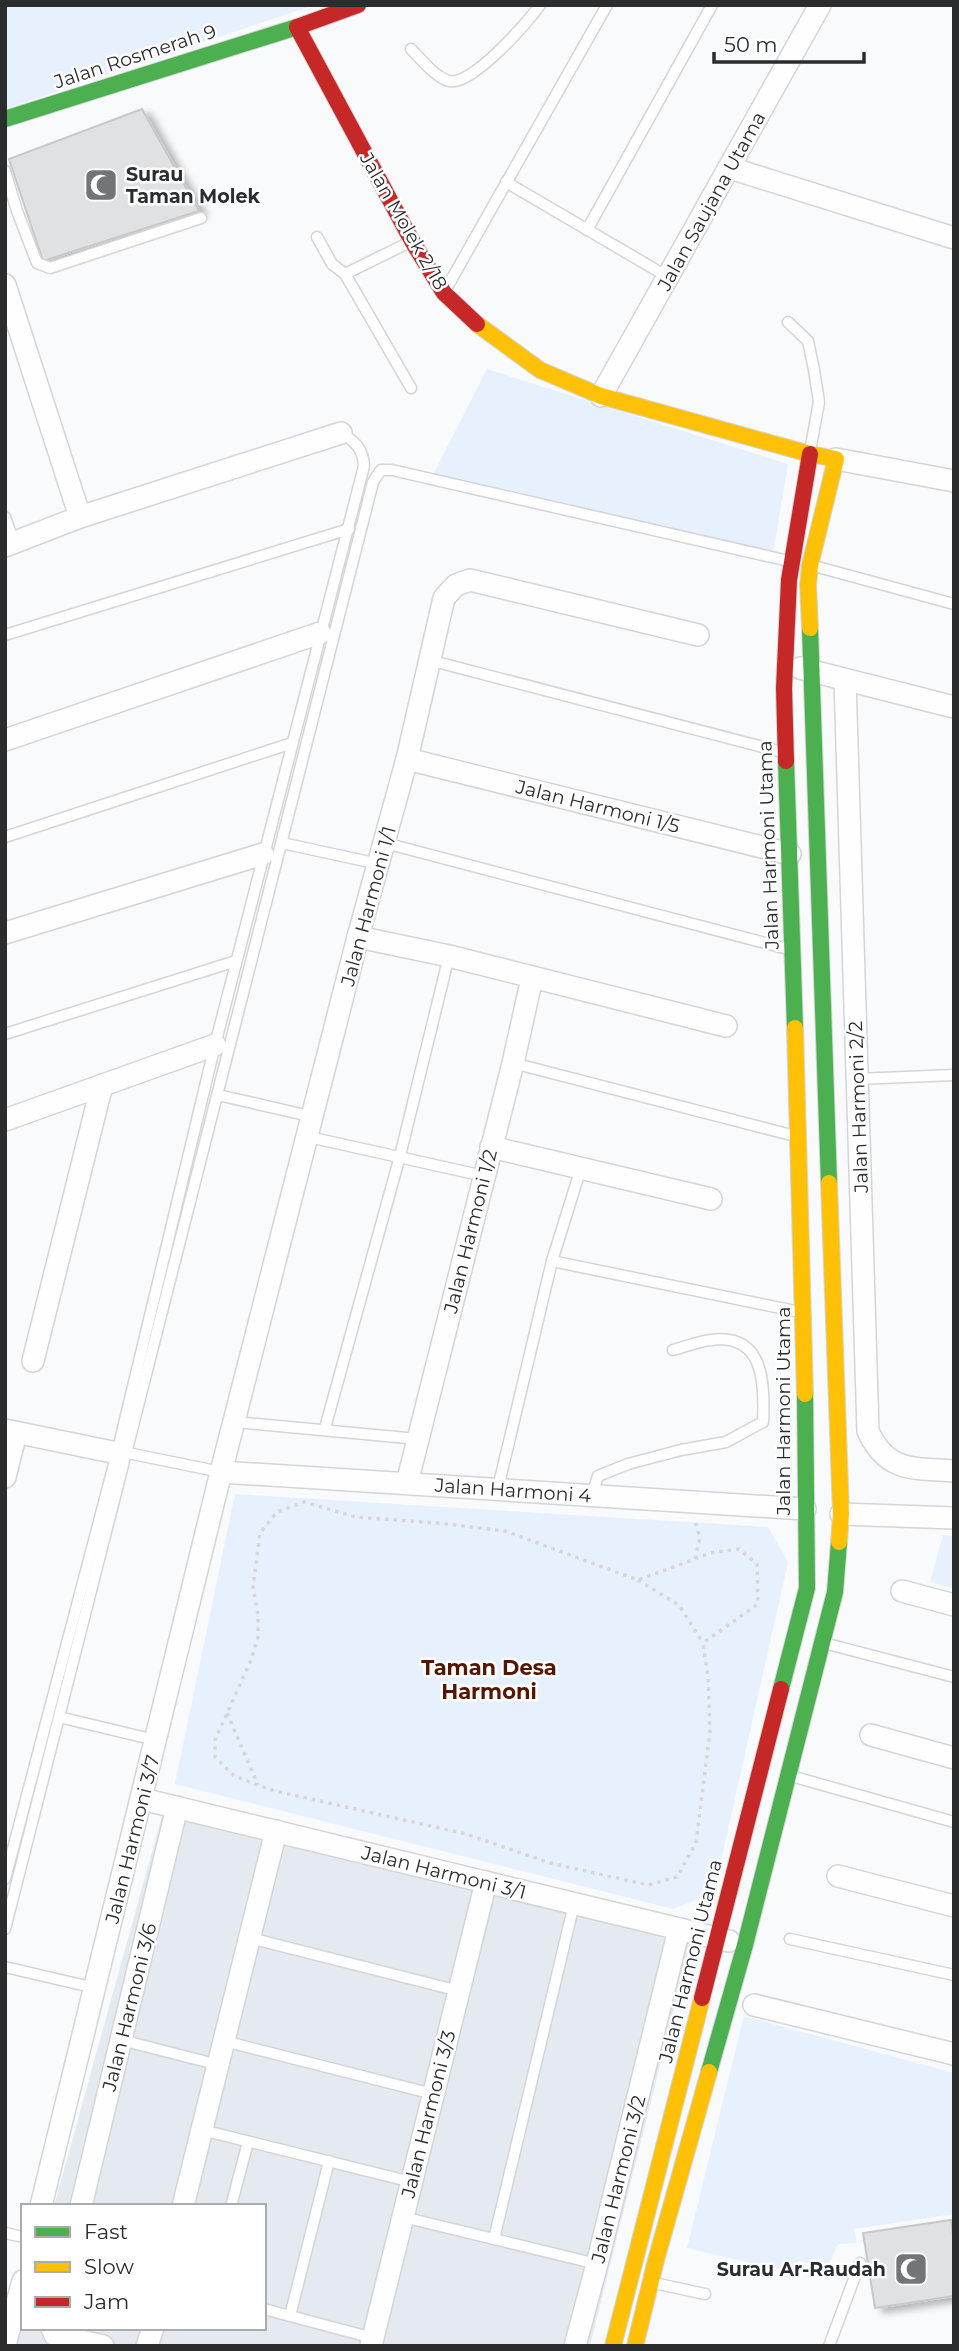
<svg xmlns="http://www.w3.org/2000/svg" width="959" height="2351" font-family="Montserrat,sans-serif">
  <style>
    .built { fill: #e5eaf0 }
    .green { fill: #e6f1fd }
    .building { fill: #dfe1e2; stroke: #c8c8ca; stroke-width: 2; filter: url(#shadow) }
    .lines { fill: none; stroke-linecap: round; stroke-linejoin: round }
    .lane-casing { stroke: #d3d5d6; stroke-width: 13 }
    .street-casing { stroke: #d3d5d6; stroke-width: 24 }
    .fast-casing { stroke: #d3d5d6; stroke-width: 18 }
    .slow-casing { stroke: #d3d5d6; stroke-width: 18 }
    .jam-casing { stroke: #d3d5d6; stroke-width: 18 }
    .path { stroke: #d7d7d7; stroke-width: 3.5; stroke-dasharray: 3.5 5; stroke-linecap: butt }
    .lane { stroke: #fefeff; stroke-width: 10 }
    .street { stroke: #fefeff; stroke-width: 21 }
    .fast { stroke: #4caf50; stroke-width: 16 }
    .slow { stroke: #ffc107; stroke-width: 16 }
    .jam { stroke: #c62828; stroke-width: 16 }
    .labels { text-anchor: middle; stroke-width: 5; stroke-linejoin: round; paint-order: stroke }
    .street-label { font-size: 19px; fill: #2b2c2d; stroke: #fff }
    .poi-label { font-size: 19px; font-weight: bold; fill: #2b2c2d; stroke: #fff; text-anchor: start }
    .neighbourhood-label { font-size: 21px; font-weight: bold; fill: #551500; stroke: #fff }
  </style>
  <defs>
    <filter id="shadow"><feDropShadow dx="8" dy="4.5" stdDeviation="3.5" flood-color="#0004"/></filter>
  </defs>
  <rect width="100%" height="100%" fill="#f8fafc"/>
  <polygon class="built" points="168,1794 696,1921 590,2346 15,2346 23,2317 23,2328 264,2328 264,2206 54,2206"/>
  <g class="green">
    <polygon points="5,5 314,5 5,109"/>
    <polygon points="487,369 788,464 773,553 433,475"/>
    <polygon points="235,1494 768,1527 788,1562 714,1892 673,1909 175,1784"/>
    <polygon points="943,1535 954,1536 954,1589 930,1582"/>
    <polygon points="744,2016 954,2073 954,2214 854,2229 857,2243 838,2244 828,2267 798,2261 793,2273 687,2248"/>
  </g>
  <g class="building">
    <polygon points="142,109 199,211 43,261 9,159"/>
    <polygon points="951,2220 954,2242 954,2296 875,2308 863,2233"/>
  </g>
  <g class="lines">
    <defs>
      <g id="lane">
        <path d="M411 49C421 59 435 77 449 81 471 87 527 23 540 5"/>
        <polyline points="5,171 17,211 37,263 50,268 201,218"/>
        <polyline points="506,182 668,277"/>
        <polyline points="587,230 712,5"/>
        <polyline points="317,237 332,264 345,274 410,242"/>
        <polyline points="345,274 411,388"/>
        <polyline points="446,289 607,5"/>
        <polyline points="788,322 808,341 814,370 819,402 810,451"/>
        <polyline points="5,517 14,543"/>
        <polyline points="814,566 954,604"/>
        <polyline points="5,635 349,529"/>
        <polyline points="429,660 782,752"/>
        <polyline points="5,837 292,743"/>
        <polyline points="282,843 379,864"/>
        <polyline points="385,843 788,949"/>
        <polyline points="5,1034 236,961"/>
        <polyline points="513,1063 795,1136"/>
        <polyline points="857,1079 954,1075"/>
        <polyline points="218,1095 314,1117"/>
        <polyline points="309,1137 484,1176"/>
        <polyline points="552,1261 800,1312"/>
        <polyline points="235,1422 418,1439"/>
        <polyline points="325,1428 400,1156 449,956"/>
        <polyline points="128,1453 221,1472"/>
        <polyline points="498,1488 552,1261 581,1168"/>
        <path d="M592 1495 598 1476 628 1464 681 1450 726 1442 763 1422C765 1383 764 1333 711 1340 699 1341 685 1347 673 1350"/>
        <polyline points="824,1643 954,1677"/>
        <polyline points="59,1717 155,1740"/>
        <polyline points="791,1776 954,1822"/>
        <path d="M5 1879 117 1453 215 1045 364 466C363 449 356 442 341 433"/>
        <polyline points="5,1929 373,482 381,470 392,470 789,561"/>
        <polyline points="250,1938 459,1991"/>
        <polyline points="790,1939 954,1975"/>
        <polyline points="5,1967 95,1988"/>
        <polyline points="121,2040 219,2065"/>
        <polyline points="224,2041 433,2094"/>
        <polyline points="202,2130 412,2182"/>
        <polyline points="231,2206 248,2142"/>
        <polyline points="403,2217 597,2264"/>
        <polyline points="5,2233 23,2237"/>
        <polyline points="494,2239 574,1904"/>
        <polyline points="654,2283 705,2294"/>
        <polyline points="264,2309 373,2338"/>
        <polyline points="290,2316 329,2161"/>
        <polyline points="829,2346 860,2263"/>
      </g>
      <g id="street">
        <polyline points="730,168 954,238"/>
        <polyline points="5,285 80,517"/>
        <polyline points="601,396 820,5"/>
        <polyline points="836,459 954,481"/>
        <polyline points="5,546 80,517 341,433"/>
        <polyline points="800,668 954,707"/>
        <path d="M845 680 868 1431C887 1473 914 1468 954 1471"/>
        <polyline points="5,740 320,633"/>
        <polyline points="407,759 790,854"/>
        <polyline points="5,933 263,854"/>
        <polyline points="358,937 449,956 726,1026"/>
        <polyline points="5,1120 215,1045"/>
        <polyline points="491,1147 711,1199"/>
        <polyline points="33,1361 102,1085"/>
        <polyline points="5,1430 117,1453"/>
        <polyline points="221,1472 805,1509"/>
        <polyline points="5,1477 16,1433"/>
        <polyline points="407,1483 513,1063 532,978"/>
        <polyline points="841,1514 954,1518"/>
        <polyline points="902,1591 954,1605"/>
        <polyline points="871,1735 954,1758"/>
        <polyline points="142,1799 729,1941"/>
        <polyline points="838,1876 954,1906"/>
        <polyline points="754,2005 954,2054"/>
        <polyline points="41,2206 221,1472 358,937 407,759 444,598 456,585 470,580 698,635"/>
        <polyline points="81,2206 177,1807"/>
        <polyline points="183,2206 276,1831"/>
        <polyline points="52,2328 55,2335 103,2346"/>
        <polyline points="5,2345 23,2281"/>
        <polyline points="147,2346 153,2328"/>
        <polyline points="371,2346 486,1882"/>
        <polyline points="575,2346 597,2264 679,1929"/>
      </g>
      <g id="fast">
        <polyline points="5,119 297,27"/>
        <polyline points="810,628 829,1183"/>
        <polyline points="786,761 795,1028"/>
        <polyline points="781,1689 807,1588 805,1394"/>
        <polyline points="709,2072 745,1945 835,1592 839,1542"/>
      </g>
      <g id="slow">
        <polyline points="477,324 540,370 601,396 810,454 836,459 810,565 808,585 810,628"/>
        <polyline points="795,1028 805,1394"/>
        <polyline points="829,1183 841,1514 839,1542"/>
        <polyline points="613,2346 702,1998"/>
        <polyline points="635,2346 656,2260 709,2072"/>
      </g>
      <g id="jam">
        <polyline points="358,5 297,27 412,241 444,293 477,324"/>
        <polyline points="786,761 784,688 789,580 810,454"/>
        <polyline points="702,1998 781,1689"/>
      </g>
    </defs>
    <use href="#lane" class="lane-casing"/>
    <use href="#street" class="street-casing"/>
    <use href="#fast" class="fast-casing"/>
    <use href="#slow" class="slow-casing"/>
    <use href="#jam" class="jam-casing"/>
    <g class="path">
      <polyline points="695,1559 710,1553 739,1549 757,1564 758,1604 703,1643 708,1677 710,1731 696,1843 677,1877 648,1885 550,1863 466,1834 271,1790 234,1776 215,1757 215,1740 251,1660 258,1637 258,1615 253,1587 260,1533 277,1512 304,1502 356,1517 437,1523 505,1531 638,1580 695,1559 700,1538 695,1520"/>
      <polyline points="638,1580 679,1605 703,1643"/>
      <polyline points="227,1713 258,1785"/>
    </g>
    <use href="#lane" class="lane"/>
    <use href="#street" class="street"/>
    <use href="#fast" class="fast"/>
    <use href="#slow" class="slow"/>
    <use href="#jam" class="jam"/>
  </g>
  <defs>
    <symbol id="mosque-square" viewBox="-11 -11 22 22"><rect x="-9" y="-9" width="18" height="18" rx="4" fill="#737475" stroke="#fff"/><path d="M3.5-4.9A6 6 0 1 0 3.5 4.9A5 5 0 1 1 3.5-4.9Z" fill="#fff"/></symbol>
  </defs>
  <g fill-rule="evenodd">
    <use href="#mosque-square" x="82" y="166" width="38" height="38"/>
    <use href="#mosque-square" x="892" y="2250" width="38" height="38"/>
  </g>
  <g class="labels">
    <g class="street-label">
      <text transform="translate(135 56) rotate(-18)" y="7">Jalan Rosmerah 9</text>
      <text transform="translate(711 201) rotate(-61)" y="7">Jalan Saujana Utama</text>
      <text transform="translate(404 221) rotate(60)" y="7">Jalan Molek 2/18</text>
      <text transform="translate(598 806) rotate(14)" y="7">Jalan Harmoni 1/5</text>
      <text transform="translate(768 845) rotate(-92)" y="7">Jalan Harmoni Utama</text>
      <text transform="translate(368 906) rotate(-75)" y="7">Jalan Harmoni 1/1</text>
      <text transform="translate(858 1107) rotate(-92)" y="7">Jalan Harmoni 2/2</text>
      <text transform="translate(470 1231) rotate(-76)" y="7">Jalan Harmoni 1/2</text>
      <text transform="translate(783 1411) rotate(-90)" y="7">Jalan Harmoni Utama</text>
      <text transform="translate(513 1490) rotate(4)" y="7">Jalan Harmoni 4</text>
      <text transform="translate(132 1839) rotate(-76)" y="7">Jalan Harmoni 3/7</text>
      <text transform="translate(444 1872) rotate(14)" y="7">Jalan Harmoni 3/1</text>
      <text transform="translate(690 1961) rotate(-76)" y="7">Jalan Harmoni Utama</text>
      <text transform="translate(129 2007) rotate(-76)" y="7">Jalan Harmoni 3/6</text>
      <text transform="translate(428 2114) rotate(-76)" y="7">Jalan Harmoni 3/3</text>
      <text transform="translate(618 2179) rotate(-76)" y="7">Jalan Harmoni 3/2</text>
    </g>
    <g class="poi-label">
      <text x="126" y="181">Surau<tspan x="126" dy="22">Taman Molek</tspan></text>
      <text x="886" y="2276" text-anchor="end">Surau Ar-Raudah</text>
    </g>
    <g class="neighbourhood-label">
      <text x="489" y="1675">Taman Desa<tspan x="489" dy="24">Harmoni</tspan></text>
    </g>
  </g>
  <rect width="959" height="2351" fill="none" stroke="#2b2c2d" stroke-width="14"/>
  <rect x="21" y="2204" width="245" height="126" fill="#ffffff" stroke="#aaabab" stroke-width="2"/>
  <rect x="35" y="2227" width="35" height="10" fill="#4caf50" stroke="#aaabab" stroke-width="2"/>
  <text x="84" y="2239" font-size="21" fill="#2b2c2d">Fast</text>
  <rect x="35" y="2262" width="35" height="10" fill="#ffc107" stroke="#aaabab" stroke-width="2"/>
  <text x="84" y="2274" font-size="21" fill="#2b2c2d">Slow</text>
  <rect x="35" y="2297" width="35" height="10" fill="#c62828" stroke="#aaabab" stroke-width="2"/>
  <text x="84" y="2309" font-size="21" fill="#2b2c2d">Jam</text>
  <path d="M714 52v10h150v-10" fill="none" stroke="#2b2c2d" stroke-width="3.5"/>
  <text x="724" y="52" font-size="21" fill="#2b2c2d" stroke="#ffffff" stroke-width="5" paint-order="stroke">50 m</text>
</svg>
